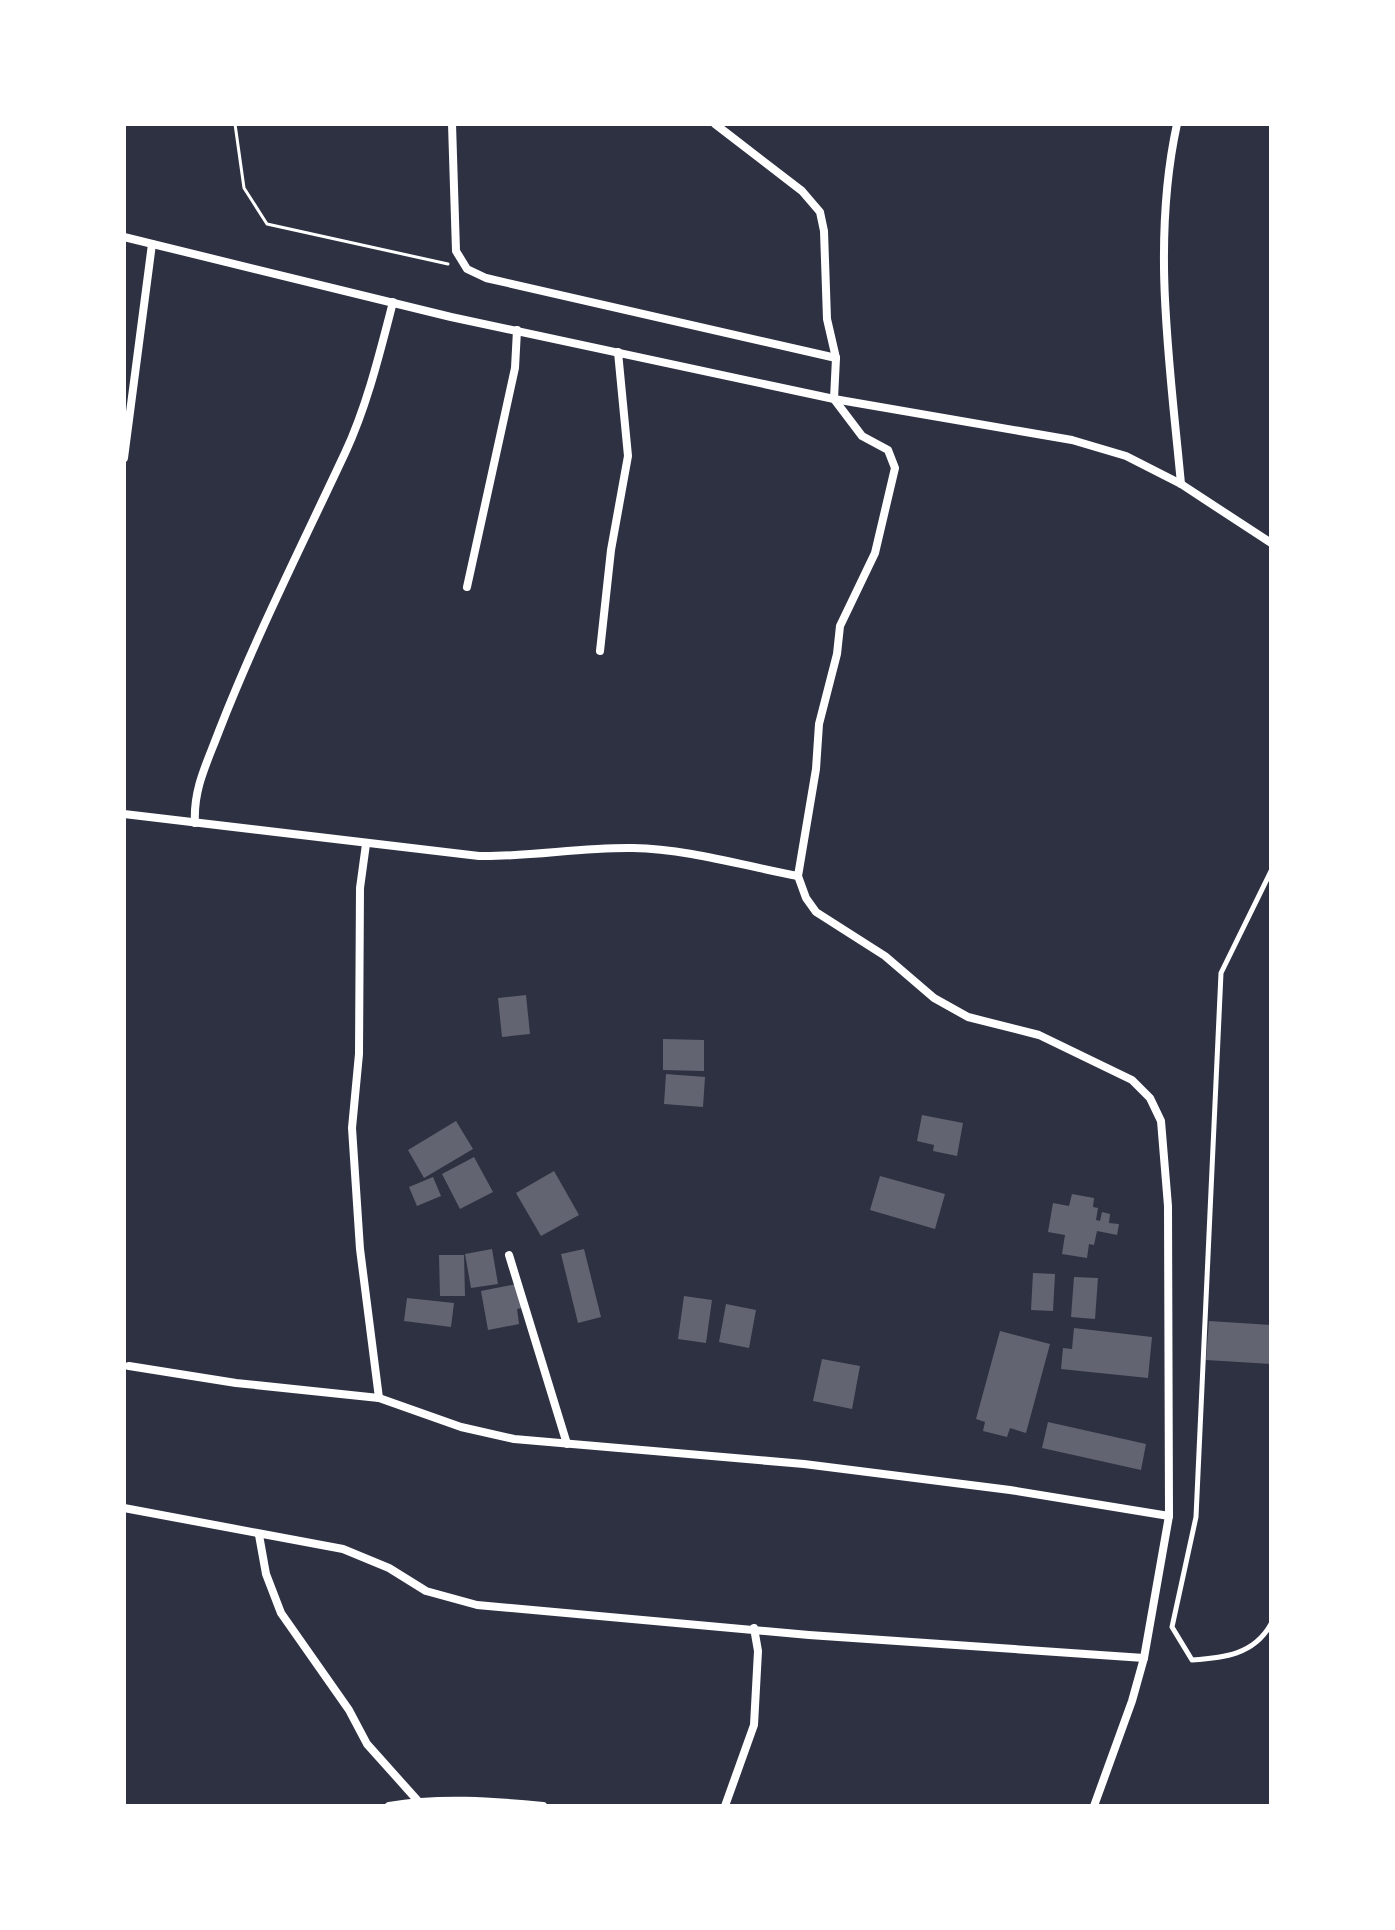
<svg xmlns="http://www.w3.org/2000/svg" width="1395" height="1930" font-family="Arial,sans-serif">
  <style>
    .building { fill: #626471 }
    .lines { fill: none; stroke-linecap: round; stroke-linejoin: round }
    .path { stroke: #fff; stroke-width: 3 }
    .service { stroke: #fff; stroke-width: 5 }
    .minor { stroke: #fff; stroke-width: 8 }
  </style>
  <rect width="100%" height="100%" fill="#2d3142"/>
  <g class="building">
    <polygon points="526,995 530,1034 502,1037 498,998"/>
    <polygon points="663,1039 704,1040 704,1071 663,1070"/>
    <polygon points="666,1074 705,1077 703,1107 664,1104"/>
    <polygon points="922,1115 963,1123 957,1156 933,1151 934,1145 917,1141"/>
    <polygon points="456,1121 473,1149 424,1178 408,1150"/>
    <polygon points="474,1157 493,1192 460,1209 442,1174"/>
    <polygon points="554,1171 579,1215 541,1236 516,1193"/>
    <polygon points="880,1176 945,1194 935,1229 870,1210"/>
    <polygon points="433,1177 441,1196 417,1206 409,1187"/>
    <polygon points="1072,1194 1094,1198 1093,1207 1098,1208 1096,1220 1100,1221 1102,1212 1110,1214 1109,1223 1119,1224 1117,1235 1097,1231 1094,1245 1089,1244 1087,1258 1062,1254 1065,1235 1048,1232 1053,1203 1069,1206"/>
    <polygon points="492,1249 498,1284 471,1288 465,1254"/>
    <polygon points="584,1249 601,1317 578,1323 561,1254"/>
    <polygon points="439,1255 464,1255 465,1296 440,1296"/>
    <polygon points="1033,1273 1055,1274 1053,1311 1031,1310"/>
    <polygon points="1074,1277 1098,1278 1095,1319 1071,1317"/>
    <polygon points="517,1284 522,1308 517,1309 519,1324 488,1330 481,1291"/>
    <polygon points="684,1296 712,1300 706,1343 678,1339"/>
    <polygon points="407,1298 454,1303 451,1327 404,1321"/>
    <polygon points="726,1304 756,1310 749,1348 719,1342"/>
    <polygon points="1209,1321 1271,1325 1271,1364 1206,1360"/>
    <polygon points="1074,1328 1152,1337 1148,1378 1061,1369 1063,1348 1072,1349"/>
    <polygon points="1000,1331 1050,1344 1026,1433 1010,1428 1007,1437 983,1431 985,1422 976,1419"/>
    <polygon points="822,1359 860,1366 852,1409 813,1401"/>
    <polygon points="1048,1422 1146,1444 1141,1470 1042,1448"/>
  </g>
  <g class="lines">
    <polyline class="path" points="235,124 244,188 267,224 448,264"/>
    <path class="service" d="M1271 871 1221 973 1196 1517 1172 1627 1192 1660C1223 1658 1254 1655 1271 1624"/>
    <g class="minor">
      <polyline points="452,124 456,251 467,269 486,278 836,358"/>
      <polyline points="715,124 802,191 820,212 824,231 827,319 836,358 834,399 862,436 888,450 895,468 875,553 840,626 837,654 819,724 816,769 798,876 806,898 816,912 885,956 934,998 968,1017 1039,1035 1132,1080 1150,1098 1161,1121 1168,1206 1169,1516 1144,1658 1132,1701 1094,1806"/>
      <path d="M1177 124C1151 243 1170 365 1181 484"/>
      <polyline points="124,237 451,317 834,399 1072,440 1126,456 1181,484 1271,543"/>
      <polyline points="124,458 152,244"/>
      <polyline points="467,587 515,368 517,330"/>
      <polyline points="600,651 611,550 628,456 618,352"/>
      <path d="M124 814 479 856C531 857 581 847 633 848 688 849 744 866 798 876"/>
      <path d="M195 823C193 789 207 763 219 731 256 636 302 545 345 453 367 406 380 352 393 302"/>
      <polyline points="366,844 360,888 359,1054 352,1128 360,1249 379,1398"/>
      <polyline points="509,1255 567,1444"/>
      <polyline points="129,1366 236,1383 379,1398 461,1427 514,1439 804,1464 1010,1490 1169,1516"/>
      <polyline points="124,1508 343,1549 389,1568 426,1591 477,1605 809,1635 1144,1658"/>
      <polyline points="259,1535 266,1574 281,1613 349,1710 367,1744 418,1801 418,1806"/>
      <path d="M389 1806C440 1797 491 1801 543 1806"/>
      <polyline points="725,1806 754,1725 758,1651 754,1628"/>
    </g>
  </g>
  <rect width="1395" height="1930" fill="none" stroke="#ffffff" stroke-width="252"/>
</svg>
